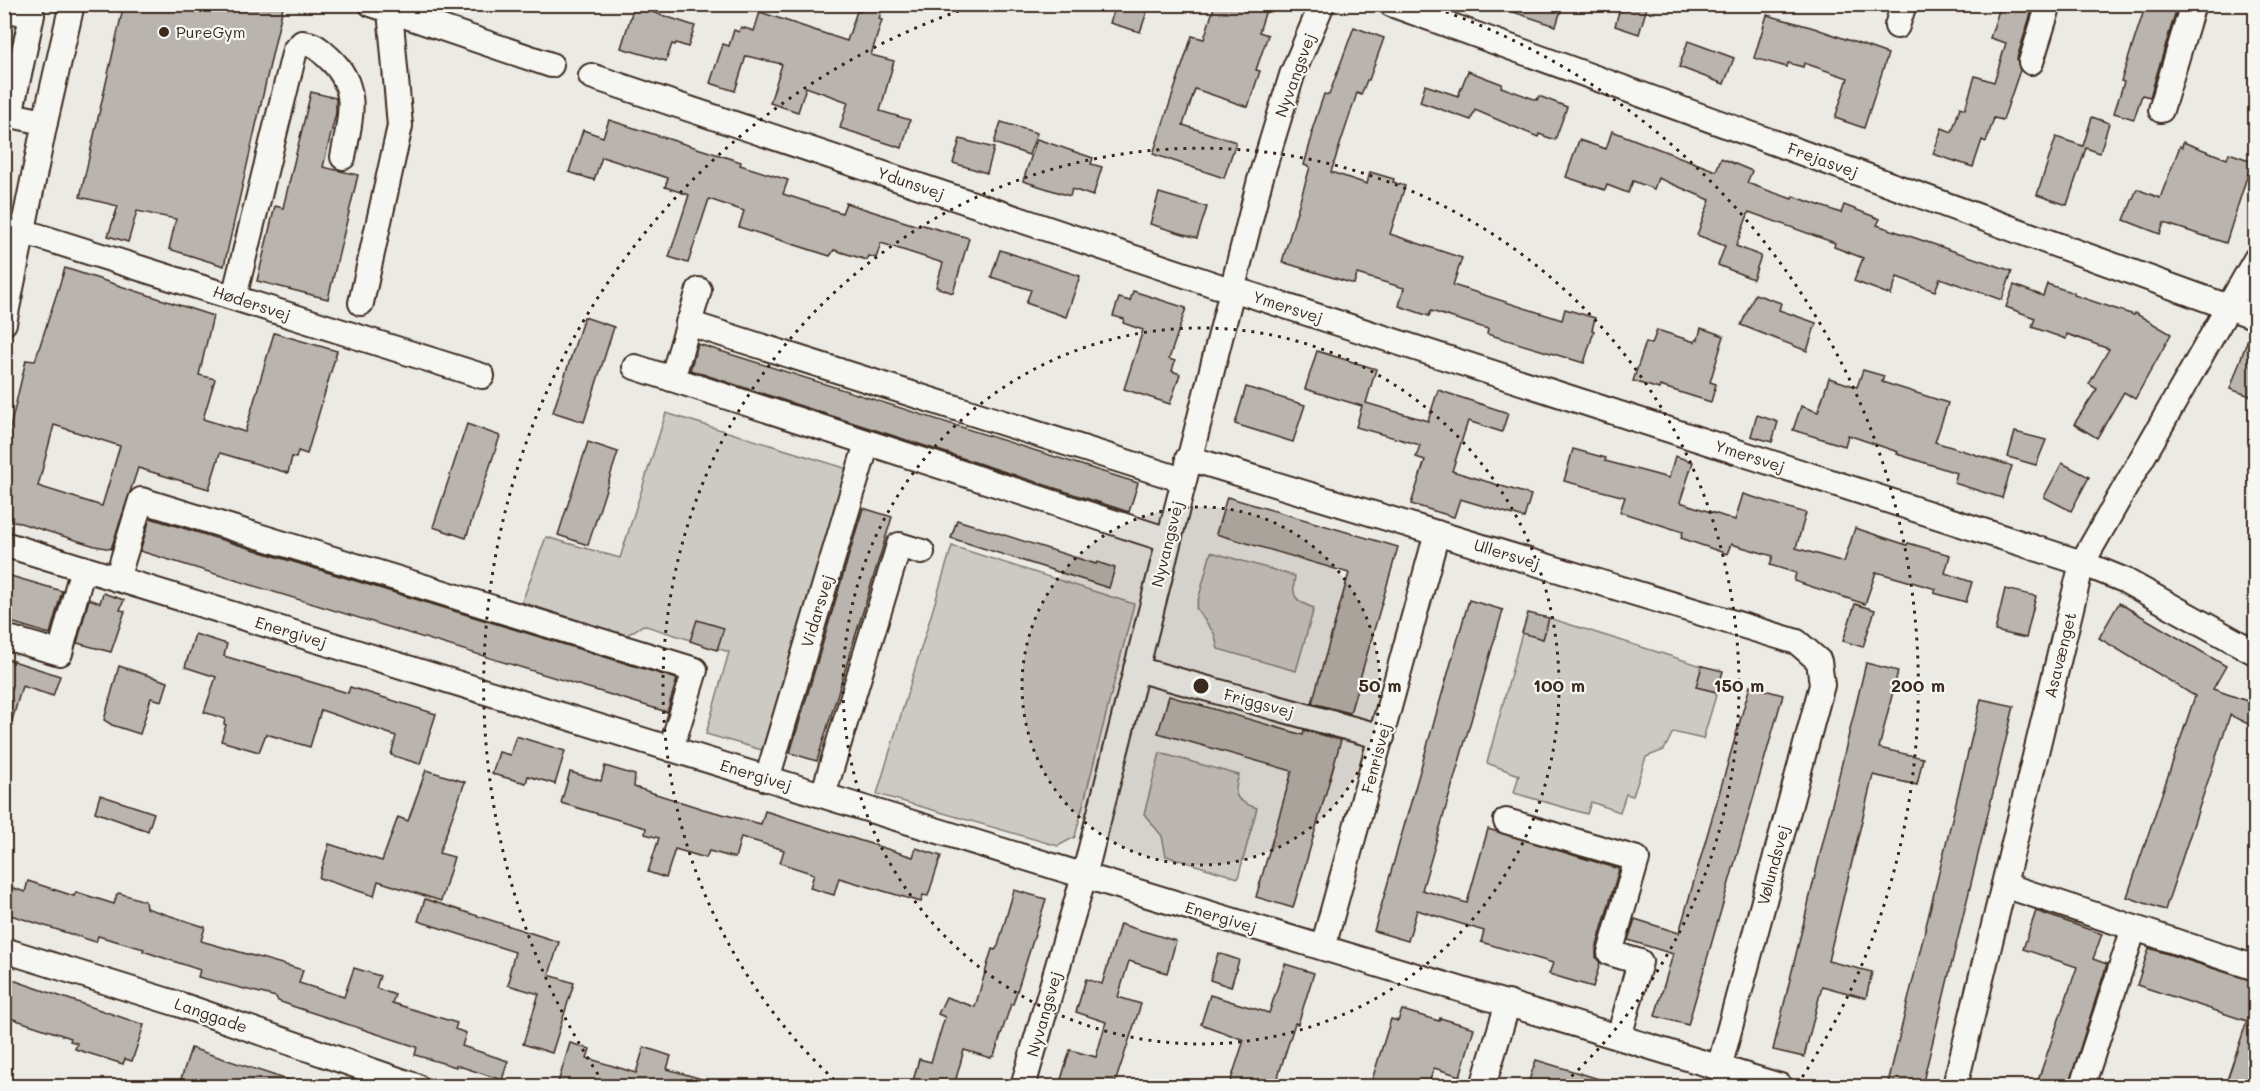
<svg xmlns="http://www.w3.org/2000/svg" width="2260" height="1091" font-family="Mali,sans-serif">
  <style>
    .green { fill: #cdcac4; stroke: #847a71; stroke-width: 1.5 }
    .building { fill: #bab4ae; stroke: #3b2a1e; stroke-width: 1.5; fill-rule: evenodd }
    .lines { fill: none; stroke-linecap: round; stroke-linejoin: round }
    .minor-casing { stroke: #3b2a1e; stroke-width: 28 }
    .minor { stroke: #f6f6f2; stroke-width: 24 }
    .ring { fill: none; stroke: #3b2a1e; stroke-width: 3; stroke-dasharray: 3 6 }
    .poi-dot { fill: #3b2a1e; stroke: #f6f6f2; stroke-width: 2 }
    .labels { text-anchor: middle; stroke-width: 4.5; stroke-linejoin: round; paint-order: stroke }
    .poi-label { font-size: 16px; fill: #3b2a1e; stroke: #f6f6f2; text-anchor: start }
    .street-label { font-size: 16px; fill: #3b2a1e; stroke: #f6f6f2 }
    .centre { fill: #3b2a1e; stroke: #f6f6f2; stroke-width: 3 }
    .ring-label { font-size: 18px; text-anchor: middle; font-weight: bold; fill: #3b2a1e; stroke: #f6f6f2; stroke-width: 4.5; stroke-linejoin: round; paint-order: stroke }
  </style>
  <rect width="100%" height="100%" fill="#ebeae5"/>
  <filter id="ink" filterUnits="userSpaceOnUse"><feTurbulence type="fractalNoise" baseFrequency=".0167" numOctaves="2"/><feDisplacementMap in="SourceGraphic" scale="12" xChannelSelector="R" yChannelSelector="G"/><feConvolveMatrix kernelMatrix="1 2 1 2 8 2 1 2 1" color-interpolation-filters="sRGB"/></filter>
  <g filter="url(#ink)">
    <g class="green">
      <polygon points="666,413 848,469 762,750 706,734 729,652 643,625 626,636 522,602 546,537 620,558"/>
      <polygon points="952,546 1134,604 1075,837 1058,846 877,794"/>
      <path d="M1211 552 1295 576C1291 597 1295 601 1314 608L1296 671 1218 649 1214 633 1196 608Z"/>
      <polygon points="1549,618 1702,666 1696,687 1717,692 1703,739 1673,732 1664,750 1646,757 1633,796 1626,794 1620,812 1591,802 1587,814 1514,793 1519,775 1487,763 1522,633 1543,639"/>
      <path d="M1160 753 1239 775C1232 797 1236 801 1257 808L1238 878 1166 856 1162 836 1144 814Z"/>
    </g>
    <g class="building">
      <polygon points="124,4 270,4 283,7 224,266 169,249 176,219 137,211 128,242 108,236 118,206 80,197"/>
      <polygon points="1116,4 1131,4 1148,9 1140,32 1110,23"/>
      <polygon points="1215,4 1268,4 1259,32 1268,35 1256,70 1260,71 1248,107 1195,89 1183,125 1236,142 1224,178 1153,154 1192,36 1204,39"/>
      <polygon points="1502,4 1563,4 1556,26 1501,8"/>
      <polygon points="1621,4 1648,4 1639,34 1615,26"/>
      <polygon points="2001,4 2034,4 2017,58 2020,70 2003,120 1994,118 1986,142 1982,140 1973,167 1933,154 1942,128 1952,132 1960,107 1965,109 1975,76 1994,82 2006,43 1990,38"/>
      <polygon points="2146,4 2178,4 2150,97 2142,95 2134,119 2114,113 2124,82 2121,81"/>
      <polygon points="862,5 881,12 879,19 882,20 871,55 894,61 880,111 910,120 902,148 840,128 848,102 806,87 798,112 770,103 782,64 746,56 735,91 710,83 723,44 729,46 734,30 739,32 741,27 754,31 760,12 847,41 857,11 860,12"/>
      <polygon points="634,6 695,26 688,47 676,43 675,45 672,44 666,61 621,48"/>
      <polygon points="1767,15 1814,28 1888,54 1864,128 1835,118 1848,78 1804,63 1803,67 1788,63 1787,67 1754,58"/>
      <polygon points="1354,27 1384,38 1369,80 1367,80 1361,95 1357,93 1331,172 1367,184 1370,172 1394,179 1393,182 1405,186 1390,234 1462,258 1453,285 1562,320 1565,309 1595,318 1592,330 1594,331 1584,363 1487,334 1488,329 1431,311 1429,316 1399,306 1404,288 1357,274 1354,284 1282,262 1310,167 1304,165 1313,133 1311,133 1324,94 1329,95"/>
      <polygon points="1688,41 1734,58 1724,84 1679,67"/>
      <polygon points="1468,71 1502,84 1501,87 1537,100 1539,96 1567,107 1555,140 1539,134 1538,137 1475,110 1471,120 1420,102 1425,85 1458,96"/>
      <polygon points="311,92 336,98 336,113 323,167 358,175 328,299 257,281 275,206 283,208"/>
      <polygon points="2092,117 2109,123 2100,153 2086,148 2067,205 2037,195 2056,137 2083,146"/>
      <polygon points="609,120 741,162 740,165 788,180 783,194 842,213 846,203 918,226 919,224 969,238 953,293 936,287 943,263 881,243 876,258 869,256 867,260 834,250 830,256 739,227 744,211 709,199 688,263 669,257 689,195 665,187 668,178 602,157 594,180 569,172 583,130 603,137"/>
      <polygon points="1001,122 1037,133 1029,155 994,143"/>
      <polygon points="1612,131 1716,171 1721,158 1752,171 1747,183 1792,199 1793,196 1841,213 1844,205 1880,219 1877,225 2012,271 2002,300 1940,278 1935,291 1897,277 1891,295 1854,281 1863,258 1834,247 1835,243 1749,212 1736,246 1761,256 1753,279 1718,265 1725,246 1697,235 1710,200 1658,178 1654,189 1633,181 1628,193 1607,185 1605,190 1566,177 1579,140 1606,149"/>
      <polygon points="960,139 994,148 987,173 953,163"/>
      <polygon points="1037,139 1093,158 1091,164 1102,167 1093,196 1072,189 1070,196 1023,181"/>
      <polygon points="2183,142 2227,159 2229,153 2252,161 2226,243 2164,223 2160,234 2124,220 2137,189 2160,198 2180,146 2182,147"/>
      <polygon points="1159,193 1207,207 1197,238 1150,224"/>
      <polygon points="1000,250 1080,276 1066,317 1026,303 1031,290 991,277"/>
      <path d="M65 268 213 316 199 375 215 379 203 419 245 432 274 333 337 351 307 454 298 451 296 458 292 457 288 473 220 453 209 489 138 468 111 549 95 546 4 518V454L26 360 35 361ZM54 425 120 446 102 506 38 486Z"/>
      <polygon points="2047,284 2074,293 2074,295 2134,315 2135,313 2171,334 2135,399 2124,392 2097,438 2074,424 2097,389 2089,384 2109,349 2067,334 2066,339 2032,327 2035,318 2006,307 2014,285 2043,296"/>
      <polygon points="1133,291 1186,308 1169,359 1175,361 1172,371 1180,374 1170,404 1124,389 1143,330 1123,323 1124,319 1113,316 1119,298 1130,301"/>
      <polygon points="1755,294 1781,303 1779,310 1816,323 1807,351 1741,325"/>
      <polygon points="584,317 614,327 584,422 553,412"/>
      <polygon points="1701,328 1724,336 1710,382 1716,384 1711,402 1660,386 1659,389 1633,381 1646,342 1652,344 1657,330 1695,342 1696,339 1698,340"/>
      <polygon points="2251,330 2256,331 2256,398 2230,389"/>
      <polygon points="698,344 1138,483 1129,512 690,370"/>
      <polygon points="1317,351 1376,369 1366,403 1428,421 1438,390 1508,413 1502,432 1468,421 1452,471 1531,495 1524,518 1460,499 1454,517 1411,504 1425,460 1416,457 1420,445 1356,427 1362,406 1305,389"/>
      <polygon points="1863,370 1884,376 1882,382 1948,403 1935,442 2012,466 2002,498 1954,483 1957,473 1897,454 1898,452 1848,435 1845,446 1793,430 1801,406 1818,412 1829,378 1857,387"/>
      <polygon points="1246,387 1305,405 1293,442 1235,424"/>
      <polygon points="1757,415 1778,422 1772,442 1751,436"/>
      <polygon points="467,424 500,436 466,538 433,527"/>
      <polygon points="2015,432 2046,440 2036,465 2008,457"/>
      <polygon points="588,442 618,452 588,545 558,535"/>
      <polygon points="1573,449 1606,458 1605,461 1669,478 1675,456 1693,462 1680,502 1735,520 1743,494 1806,513 1796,548 1844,562 1855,528 1907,545 1908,543 1950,555 1945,573 1972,582 1966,602 1934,593 1936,589 1876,572 1865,604 1794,581 1796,573 1770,565 1773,556 1731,544 1727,554 1681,538 1683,532 1620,512 1625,497 1564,481"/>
      <polygon points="2062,463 2089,477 2071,511 2044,497"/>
      <polygon points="1227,497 1398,547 1350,713 1312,703 1349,573 1216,534"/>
      <polygon points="863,508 892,517 817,761 790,753"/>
      <polygon points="150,518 677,679 667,712 140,551"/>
      <polygon points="957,520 1096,564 1097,562 1115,568 1109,588 951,538"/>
      <polygon points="4,574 62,591 50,634 4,620"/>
      <polygon points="2005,589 2036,596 2026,638 1995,631"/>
      <polygon points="103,593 124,600 120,610 125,611 111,652 77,643 89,599 100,603"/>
      <polygon points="1469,600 1503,610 1422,890 1467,903 1488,829 1619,869 1596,949 1596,957 1600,963 1593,987 1549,974 1553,963 1481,942 1484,931 1417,910 1408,941 1374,931"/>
      <polygon points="2119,603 2226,666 2213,689 2256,704 2256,728 2230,715 2165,910 2127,897 2195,696 2099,638"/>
      <polygon points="1855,604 1875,610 1863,647 1843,641"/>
      <polygon points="1528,613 1549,618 1543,639 1522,633"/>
      <polygon points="697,620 724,628 717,650 690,641"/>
      <polygon points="195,634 227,644 224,656 348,693 350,687 436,714 420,764 391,755 396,736 321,710 310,747 266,734 259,752 221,741 226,725 224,724 225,719 204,712 216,677 185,667"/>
      <polygon points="4,658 60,676 53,696 22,686 10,728 4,727"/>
      <polygon points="1866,663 1898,671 1879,748 1923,758 1917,785 1873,775 1828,961 1872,972 1866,998 1822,986 1804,1057 1773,1050"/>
      <polygon points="119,666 168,682 162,701 151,698 140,734 112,725 104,720"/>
      <polygon points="1702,666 1723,671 1717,692 1696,687"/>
      <polygon points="1750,686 1783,695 1688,1025 1655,1016 1673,954 1628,940 1635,919 1679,933"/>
      <polygon points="1169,696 1303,735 1304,730 1341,740 1293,908 1256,897 1292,771 1158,733"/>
      <polygon points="1981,699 2014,706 1922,1086 1903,1086 1888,1083"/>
      <polygon points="516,736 565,751 555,784 528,776 526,783 492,774 499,752 510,755"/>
      <polygon points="605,766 635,775 634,787 703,809 761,824 765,811 913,857 916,848 941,856 928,896 923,895 921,902 839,878 834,895 810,888 814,874 780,863 784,850 741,837 735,858 709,851 706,858 675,849 666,878 648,872 659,838 645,834 646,828 561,803 570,772 601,781"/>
      <polygon points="426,770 465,782 439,853 454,857 441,901 378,881 374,896 319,878 329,844 382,861 398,817 408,821"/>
      <polygon points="100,795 154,813 148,831 95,812"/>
      <polygon points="28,881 74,896 76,892 114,904 117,894 119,893 145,901 146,908 205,927 201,941 303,970 299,983 344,997 354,968 380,976 376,988 395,995 392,1003 457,1023 455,1029 466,1033 462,1046 508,1061 502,1080 456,1065 456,1067 415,1055 417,1047 295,1007 278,1001 276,997 198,977 200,970 143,951 144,949 98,936 96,942 4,913 4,885 25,892"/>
      <polygon points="1014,890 1046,899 1013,1004 1011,1004 994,1056 992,1056 991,1058 964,1050 954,1086 933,1086 913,1081 919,1059 931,1062 945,1017 938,1014 946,997 975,1007 992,949 995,950 998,946"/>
      <polygon points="425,899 559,942 549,975 574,983 552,1053 523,1044 539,994 508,985 511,975 509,974 515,952 418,921"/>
      <polygon points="2036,911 2102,934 2093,959 2107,964 2068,1086 2036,1086 2077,967 2023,949"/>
      <polygon points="1120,924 1176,941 1167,973 1129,961 1118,997 1141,1004 1114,1086 1059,1086 1070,1050 1096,1057 1106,1022 1076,1012 1086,979 1102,984"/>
      <polygon points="2149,948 2256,982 2256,1086 2225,1086 2247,1021 2137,985"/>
      <polygon points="1218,953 1239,960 1231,987 1210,980"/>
      <polygon points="1285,964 1314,973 1298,1024 1295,1023 1275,1086 1229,1086 1244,1040 1201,1024 1210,995 1269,1013"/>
      <polygon points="4,977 144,1025 132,1061 125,1059 123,1064 75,1049 77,1043 70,1041 71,1038 4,1016"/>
      <polygon points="1402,1010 1439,1021 1440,1018 1474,1028 1460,1076 1434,1068 1428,1086 1370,1086 1391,1019 1398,1021"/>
      <polygon points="570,1043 590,1049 587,1058 636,1073 644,1047 671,1056 667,1069 709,1081 708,1086 557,1086"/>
      <polygon points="191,1048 297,1083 296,1086 195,1086 180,1082"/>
      <polygon points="1536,1060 1609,1082 1608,1086 1527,1086"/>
    </g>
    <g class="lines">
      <defs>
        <g id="minor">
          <polyline points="371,4 551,65"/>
          <polyline points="1391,4 2256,317"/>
          <polyline points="4,9 32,15 10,115 45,122"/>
          <polyline points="1897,26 1904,4"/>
          <polyline points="2031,62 2049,4"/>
          <polyline points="591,76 1218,286 1245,293 2082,563 2124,580 2256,653"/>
          <polyline points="2161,110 2193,4"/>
          <polyline points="22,231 482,376"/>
          <path d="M234 297 295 50 302 43C315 44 319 49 329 58 361 87 350 119 343 157"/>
          <polyline points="361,303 400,126 390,10"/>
          <polyline points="4,323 45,122 72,4"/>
          <polyline points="688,323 1183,480"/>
          <polyline points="635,367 1168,540"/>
          <polyline points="672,379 699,290"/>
          <polyline points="1188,458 1797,642 1819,661 1822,685 1719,1068"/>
          <polyline points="4,544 1072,872 1780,1086"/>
          <polyline points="117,579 141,500 695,670 671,749"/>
          <polyline points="12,639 60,653 83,568"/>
          <polyline points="1136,669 1382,737"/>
          <polyline points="767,779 867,443"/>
          <polyline points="823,795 899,545 922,552"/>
          <polyline points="1506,821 1637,859 1610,953 1640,962 1619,1037"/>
          <polyline points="2004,885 2256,968"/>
          <polyline points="1323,947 1437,533"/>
          <polyline points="4,950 178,1004 416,1086"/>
          <polyline points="1023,1086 1084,876 1260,180 1292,75 1322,4"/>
          <polyline points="1483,1086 1508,1003"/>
          <polyline points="1955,1086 2082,563 2256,259"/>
          <polyline points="2082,1086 2134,928"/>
        </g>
      </defs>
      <use href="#minor" class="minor-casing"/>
      <use href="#minor" class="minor"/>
    </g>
  </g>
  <circle cx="1201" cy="686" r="179" fill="#3b2a1e" fill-opacity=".12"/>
  <g class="ring">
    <circle cx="1201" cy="686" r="179"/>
    <circle cx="1201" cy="686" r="358"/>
    <path d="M841 1086A538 538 0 1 1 1561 1086"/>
    <path d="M603 1082A717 717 0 0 1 973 6M1429 6A717 717 0 0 1 1799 1082"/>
  </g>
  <circle class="poi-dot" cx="164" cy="32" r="6"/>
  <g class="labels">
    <g class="poi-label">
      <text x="176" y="38">PureGym</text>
    </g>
    <g class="street-label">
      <text transform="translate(1295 75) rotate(-70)" y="6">Nyvangsvej</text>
      <text transform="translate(1823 160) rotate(20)" y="6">Frejasvej</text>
      <text transform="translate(911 183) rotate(19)" y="6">Ydunsvej</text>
      <text transform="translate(252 303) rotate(18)" y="6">Hødersvej</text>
      <text transform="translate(1288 307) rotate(18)" y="6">Ymersvej</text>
      <text transform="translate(1750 456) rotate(18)" y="6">Ymersvej</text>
      <text transform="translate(1167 544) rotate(-76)" y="6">Nyvangsvej</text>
      <text transform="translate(1507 554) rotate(17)" y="6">Ullersvej</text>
      <text transform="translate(817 611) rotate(-73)" y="6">Vidarsvej</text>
      <text transform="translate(291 632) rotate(17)" y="6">Energivej</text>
      <text transform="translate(2060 655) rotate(-76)" y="6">Asavænget</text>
      <text transform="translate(1259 703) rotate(15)" y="6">Friggsvej</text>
      <text transform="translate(1376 758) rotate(-75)" y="6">Fenrisvej</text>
      <text transform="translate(756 775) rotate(17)" y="6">Energivej</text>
      <text transform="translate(1773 865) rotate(-75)" y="6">Vølundsvej</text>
      <text transform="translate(1221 917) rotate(17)" y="6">Energivej</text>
      <text transform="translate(1044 1014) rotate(-74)" y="6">Nyvangsvej</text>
      <text transform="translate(211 1015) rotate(19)" y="6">Langgade</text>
    </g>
  </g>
  <circle cx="1201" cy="686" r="9" class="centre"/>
  <g class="ring-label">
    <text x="1380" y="692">50 m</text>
    <text x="1559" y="692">100 m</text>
    <text x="1739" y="692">150 m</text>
    <text x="1918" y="692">200 m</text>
  </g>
  <rect width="2260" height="1091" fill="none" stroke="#f6f6f2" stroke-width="24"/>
  <rect x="12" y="12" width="2236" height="1067" fill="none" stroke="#3b2a1e" stroke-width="2" filter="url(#ink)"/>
</svg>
